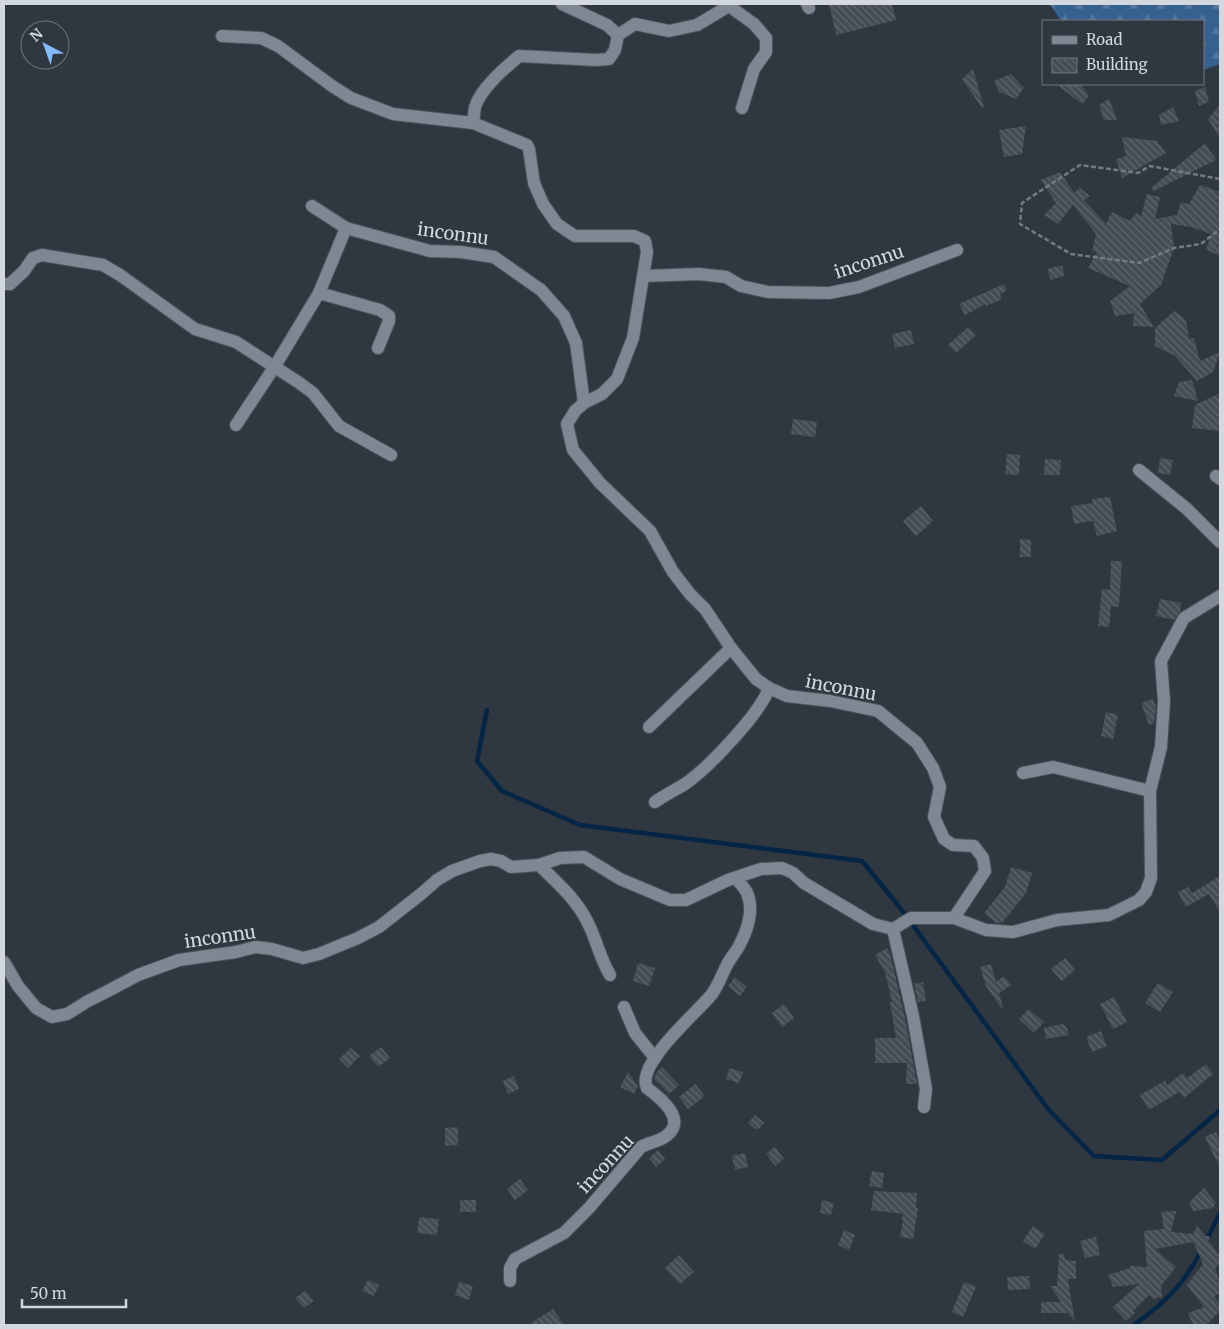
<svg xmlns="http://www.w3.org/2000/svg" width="1224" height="1329" font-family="Merriweather,serif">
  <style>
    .forest { fill: url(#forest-firs) }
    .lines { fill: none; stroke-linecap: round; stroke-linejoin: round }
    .stream { stroke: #042545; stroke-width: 4.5 }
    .building { fill: url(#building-back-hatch) }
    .minor-casing { stroke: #4c525a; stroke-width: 14 }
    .path { stroke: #747a82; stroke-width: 2.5; stroke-dasharray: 5 2.5; stroke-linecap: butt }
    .minor { stroke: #7e8792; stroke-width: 12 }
    .labels { text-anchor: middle; stroke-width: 4; stroke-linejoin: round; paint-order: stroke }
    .street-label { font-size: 18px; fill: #d3d8de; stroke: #2f3740 }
  </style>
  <defs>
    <pattern id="forest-firs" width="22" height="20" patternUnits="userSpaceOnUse" patternTransform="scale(1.25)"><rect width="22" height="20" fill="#36618f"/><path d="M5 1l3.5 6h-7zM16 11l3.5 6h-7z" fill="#52779e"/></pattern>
    <pattern id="building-back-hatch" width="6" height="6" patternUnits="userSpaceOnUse" patternTransform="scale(1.25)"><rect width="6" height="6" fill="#444c56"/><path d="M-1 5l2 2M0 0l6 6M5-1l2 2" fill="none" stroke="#5e656e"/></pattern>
  </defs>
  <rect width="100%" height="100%" fill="#2f3740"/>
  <polygon class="forest" points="1050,4 1220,4 1220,64 1203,70 1203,21 1061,21"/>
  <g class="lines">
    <g class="stream">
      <polyline points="487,710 477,761 502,791 580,825 862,861 898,905 1048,1109 1094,1156 1162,1160 1220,1110"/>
      <polyline points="1207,1239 1220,1213"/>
      <path d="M1134 1325C1165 1302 1183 1286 1201 1251"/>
    </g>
  </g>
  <g class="building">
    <polygon points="829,4 892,4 896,20 836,35"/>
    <polygon points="973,69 984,107 982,108 962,79"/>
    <polygon points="1011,74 1024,88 1016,99 999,92 994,81"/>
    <polygon points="1056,84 1081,84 1089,96 1082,104"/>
    <polygon points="1205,87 1209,102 1199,106 1195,91"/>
    <polygon points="1109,99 1117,120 1104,120 1099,105"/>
    <polygon points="1220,105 1220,138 1208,119"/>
    <polygon points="1173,107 1179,121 1161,125 1159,115"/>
    <polygon points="1026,126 1022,154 1004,157 999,130"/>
    <polygon points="1122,137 1157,141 1166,153 1122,178 1116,159 1126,156"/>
    <polygon points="1205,143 1216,160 1154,191 1151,188"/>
    <polygon points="1060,172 1074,193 1080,188 1090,196 1084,200 1106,224 1112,212 1130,221 1136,213 1141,216 1147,194 1160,197 1155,219 1177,215 1181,202 1189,204 1200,185 1220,192 1220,256 1206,250 1211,234 1191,227 1171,224 1174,248 1161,285 1140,304 1154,327 1133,326 1134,313 1115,316 1110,301 1130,286 1088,268 1097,252 1092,251 1096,234 1073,205 1058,224 1044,215 1056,203 1041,180"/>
    <polygon points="1058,266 1063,266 1064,276 1051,280 1047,269"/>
    <polygon points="1004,284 1007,290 1000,295 1002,299 986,306 985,304 965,315 959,304"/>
    <polygon points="1174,311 1186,320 1189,339 1194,338 1200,361 1220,352 1213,372 1197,381 1175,356 1155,346 1155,328"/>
    <polygon points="968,327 976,335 956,353 948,345"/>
    <polygon points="911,330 914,344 895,348 892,334"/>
    <polygon points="1192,380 1198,401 1174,396 1179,382"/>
    <polygon points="1220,393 1220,431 1192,428 1195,405"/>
    <polygon points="793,419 817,422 815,437 791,434"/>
    <polygon points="1007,454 1020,455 1019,475 1005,474"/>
    <polygon points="1160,458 1173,460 1170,475 1158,473"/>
    <polygon points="1045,459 1061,460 1060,475 1044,475"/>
    <polygon points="1110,497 1117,531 1097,536 1093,521 1074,524 1071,506 1093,503 1092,499"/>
    <polygon points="921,506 933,521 916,536 903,521"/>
    <polygon points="1020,539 1031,540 1031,557 1020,557"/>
    <polygon points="1111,561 1122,561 1119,607 1111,606 1109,627 1098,626 1102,589 1110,590"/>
    <polygon points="1160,599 1181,603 1180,611 1174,620 1156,616"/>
    <polygon points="1153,699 1156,706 1154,723 1149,725 1141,703"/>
    <polygon points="1106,712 1118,715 1113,739 1101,736"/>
    <polygon points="1011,867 1032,873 1026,893 1002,923 996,923 984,913 1005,887"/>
    <polygon points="1220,876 1220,913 1209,894 1186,907 1178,892 1188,887 1192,893"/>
    <polygon points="887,948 890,953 905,1018 917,1084 906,1084 907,1063 875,1063 875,1038 896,1038 890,1002 892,1002 885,972 875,955"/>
    <polygon points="1065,958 1075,970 1062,981 1051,969"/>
    <polygon points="638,963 655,968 649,986 633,981"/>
    <polygon points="991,964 996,982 1004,976 1011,985 999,993 1003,1007 1001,1008 986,986 980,967"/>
    <polygon points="735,977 747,987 740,996 728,986"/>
    <polygon points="923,982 926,1001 918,1002 914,984"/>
    <polygon points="1158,983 1173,992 1160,1012 1145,1003"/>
    <polygon points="1114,997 1127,1022 1113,1029 1100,1004"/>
    <polygon points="784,1004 794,1018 782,1027 772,1013"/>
    <polygon points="1029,1009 1044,1022 1034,1033 1019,1019"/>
    <polygon points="1063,1024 1067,1028 1069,1035 1046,1039 1044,1028"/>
    <polygon points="1101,1031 1107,1046 1092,1052 1086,1037"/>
    <polygon points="381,1047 390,1058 378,1067 369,1056"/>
    <polygon points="351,1048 360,1056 348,1068 339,1059"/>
    <polygon points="1206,1064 1213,1074 1184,1098 1179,1092 1149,1110 1140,1095 1165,1081 1167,1085 1183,1073 1187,1078"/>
    <polygon points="662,1067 679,1085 669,1094 654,1079 657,1072"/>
    <polygon points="729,1068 743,1072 739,1083 726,1079"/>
    <polygon points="628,1072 638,1086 634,1094 620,1087"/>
    <polygon points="514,1076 519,1089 508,1094 503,1081"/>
    <polygon points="695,1084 705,1096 688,1109 679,1097"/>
    <polygon points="755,1115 764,1123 759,1129 755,1129 748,1123"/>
    <polygon points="458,1127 458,1145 445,1146 445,1128"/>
    <polygon points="1216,1132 1220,1141 1220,1168 1205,1137"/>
    <polygon points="775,1147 784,1159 775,1166 766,1154"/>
    <polygon points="658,1150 665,1159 656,1167 649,1158"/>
    <polygon points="745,1153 748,1167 735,1170 732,1156"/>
    <polygon points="872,1171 884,1173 882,1188 869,1186"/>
    <polygon points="520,1179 528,1190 515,1200 507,1189"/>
    <polygon points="1204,1188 1216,1203 1213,1208 1193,1211 1189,1202"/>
    <polygon points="874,1191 917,1193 916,1208 918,1208 913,1239 900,1237 903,1221 902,1220 903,1214 871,1210"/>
    <rect x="460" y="1200" width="16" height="12"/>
    <polygon points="822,1200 834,1203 831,1215 820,1213"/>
    <polygon points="1176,1211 1171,1232 1193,1234 1197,1226 1205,1236 1209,1236 1210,1239 1208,1240 1220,1256 1220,1263 1215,1268 1220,1283 1220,1293 1214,1297 1220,1304 1220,1311 1206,1325 1193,1325 1188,1313 1204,1307 1187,1285 1203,1264 1193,1242 1155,1249 1176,1267 1161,1286 1162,1297 1153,1299 1149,1295 1133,1311 1135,1313 1126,1321 1113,1307 1139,1284 1113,1287 1108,1275 1130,1268 1130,1266 1147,1267 1144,1231 1164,1229 1161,1212"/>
    <polygon points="419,1217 439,1219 437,1235 417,1233"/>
    <polygon points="1033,1226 1045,1234 1035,1249 1023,1241"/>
    <polygon points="844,1230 855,1235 849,1250 838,1245"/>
    <polygon points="1096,1237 1100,1255 1085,1258 1080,1241"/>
    <polygon points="1059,1254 1064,1254 1065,1260 1076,1261 1076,1279 1068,1279 1075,1322 1068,1313 1041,1313 1041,1302 1061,1302 1050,1286 1057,1286"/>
    <polygon points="679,1255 694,1272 680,1284 665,1268"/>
    <polygon points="1029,1276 1030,1289 1008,1290 1007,1277"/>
    <polygon points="368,1280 379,1285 374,1296 362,1291"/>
    <polygon points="459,1282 473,1286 469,1300 455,1295"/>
    <polygon points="964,1282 976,1287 963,1317 952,1312"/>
    <polygon points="305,1291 314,1301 304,1308 295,1298"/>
    <polygon points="553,1309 564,1325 528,1325"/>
  </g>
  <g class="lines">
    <defs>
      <g id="minor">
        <path d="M562 4 607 25 618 35 615 50 609 59 596 60 519 56C505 68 481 88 475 107 474 112 474 118 473 123L527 145 529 149 534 183 543 204 557 224 575 236H634L645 241 647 252 633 338 617 379 602 394 584 403 575 411 567 424 573 450 600 483 650 531 673 572 690 594 705 609 731 648 756 679 769 688 787 696 830 701 878 711 917 743 933 768 940 787 934 817 944 839 953 845 974 846 983 858 985 871 954 918"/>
        <polyline points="807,4 809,8"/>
        <polyline points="729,6 754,24 766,38 766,52 754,69 742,108"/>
        <polyline points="618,35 635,24 669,31 697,25 732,4"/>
        <polyline points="222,36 261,38 278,46 332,86 351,98 393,114 473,123"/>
        <polyline points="312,206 346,228 430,251 461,252 494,257 541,290 564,316 576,343 584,403"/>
        <polyline points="643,276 699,274 726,277 741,286 768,292 829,293 859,287 957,250"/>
        <polyline points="4,284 10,284 24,271 33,258 42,255 103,265 120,275 195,329 236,342 298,382 313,393 339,426 391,455"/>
        <polyline points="319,293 380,310 389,316 389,321 378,348"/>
        <polyline points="236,425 275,366 319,293 346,228"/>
        <polyline points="1139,470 1187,509 1220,542"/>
        <polyline points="1216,476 1220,479"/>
        <polyline points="649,727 731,648"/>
        <polyline points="1023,773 1053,767 1150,791"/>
        <path d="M655 802C665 795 675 790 685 784 708 768 760 714 769 688"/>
        <path d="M539 865C558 883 578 901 589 925 597 942 600 958 610 975"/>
        <polyline points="893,929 913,1016 926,1089 924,1107"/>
        <polyline points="4,962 18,986 36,1008 52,1017 67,1014 88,1001 106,992 138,975 179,960 236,952 255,947 272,949 303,958 319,954 358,938 379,927 421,894 437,880 452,871 480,861 491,859 501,861 511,867 539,865 560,858 584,857 620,879 670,900 686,900 728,880 761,869 782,868 793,873 804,883 873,924 893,929 911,918 954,918 986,930 1013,932 1057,920 1109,915 1139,900 1146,892 1151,878 1150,791 1161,747 1164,701 1161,661 1184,618 1220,596"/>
        <polyline points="624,1007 635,1033 655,1058"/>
        <path d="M510 1281V1268L515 1259 564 1233 589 1208 641 1147C648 1143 656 1142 663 1138 690 1122 662 1099 647 1088 635 1064 699 1011 712 994 719 984 722 974 728 963 731 957 737 951 740 944 748 929 754 909 747 893 745 888 739 883 736 878"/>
      </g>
    </defs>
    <use href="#minor" class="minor-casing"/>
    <polyline class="path" points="1220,179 1150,166 1138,173 1080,165 1022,203 1020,224 1071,254 1139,263 1174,248 1201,244 1220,229"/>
    <use href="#minor" class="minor"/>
  </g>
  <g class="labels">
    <g class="street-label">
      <text transform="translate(453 234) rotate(8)" y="6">inconnu</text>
      <text transform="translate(869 262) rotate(-18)" y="6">inconnu</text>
      <text transform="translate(841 688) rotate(11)" y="6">inconnu</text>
      <text transform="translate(220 937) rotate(-8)" y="6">inconnu</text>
      <text transform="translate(606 1164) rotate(-47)" y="6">inconnu</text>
    </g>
  </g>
  <rect width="1224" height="1329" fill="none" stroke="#d3d8de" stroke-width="10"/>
  <rect x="1042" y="20" width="162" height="65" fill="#2f3740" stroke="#71777f"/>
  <rect x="1052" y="36" width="25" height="8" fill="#7e8792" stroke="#71777f"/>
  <text x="1086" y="45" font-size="15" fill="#d3d8de">Road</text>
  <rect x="1052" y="58" width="25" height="15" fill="url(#building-back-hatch)" stroke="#71777f"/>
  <text x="1086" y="70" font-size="15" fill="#d3d8de">Building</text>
  <g transform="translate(45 45) rotate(319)"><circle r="24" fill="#2f3740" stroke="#71777f"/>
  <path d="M0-4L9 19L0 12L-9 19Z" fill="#83bcfb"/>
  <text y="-8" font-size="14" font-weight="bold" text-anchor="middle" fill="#d3d8de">N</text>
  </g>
  <path d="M22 1299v8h104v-8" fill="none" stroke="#d3d8de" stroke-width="2.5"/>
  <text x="30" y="1299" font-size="15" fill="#d3d8de" stroke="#2f3740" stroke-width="4" paint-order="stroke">50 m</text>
</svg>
